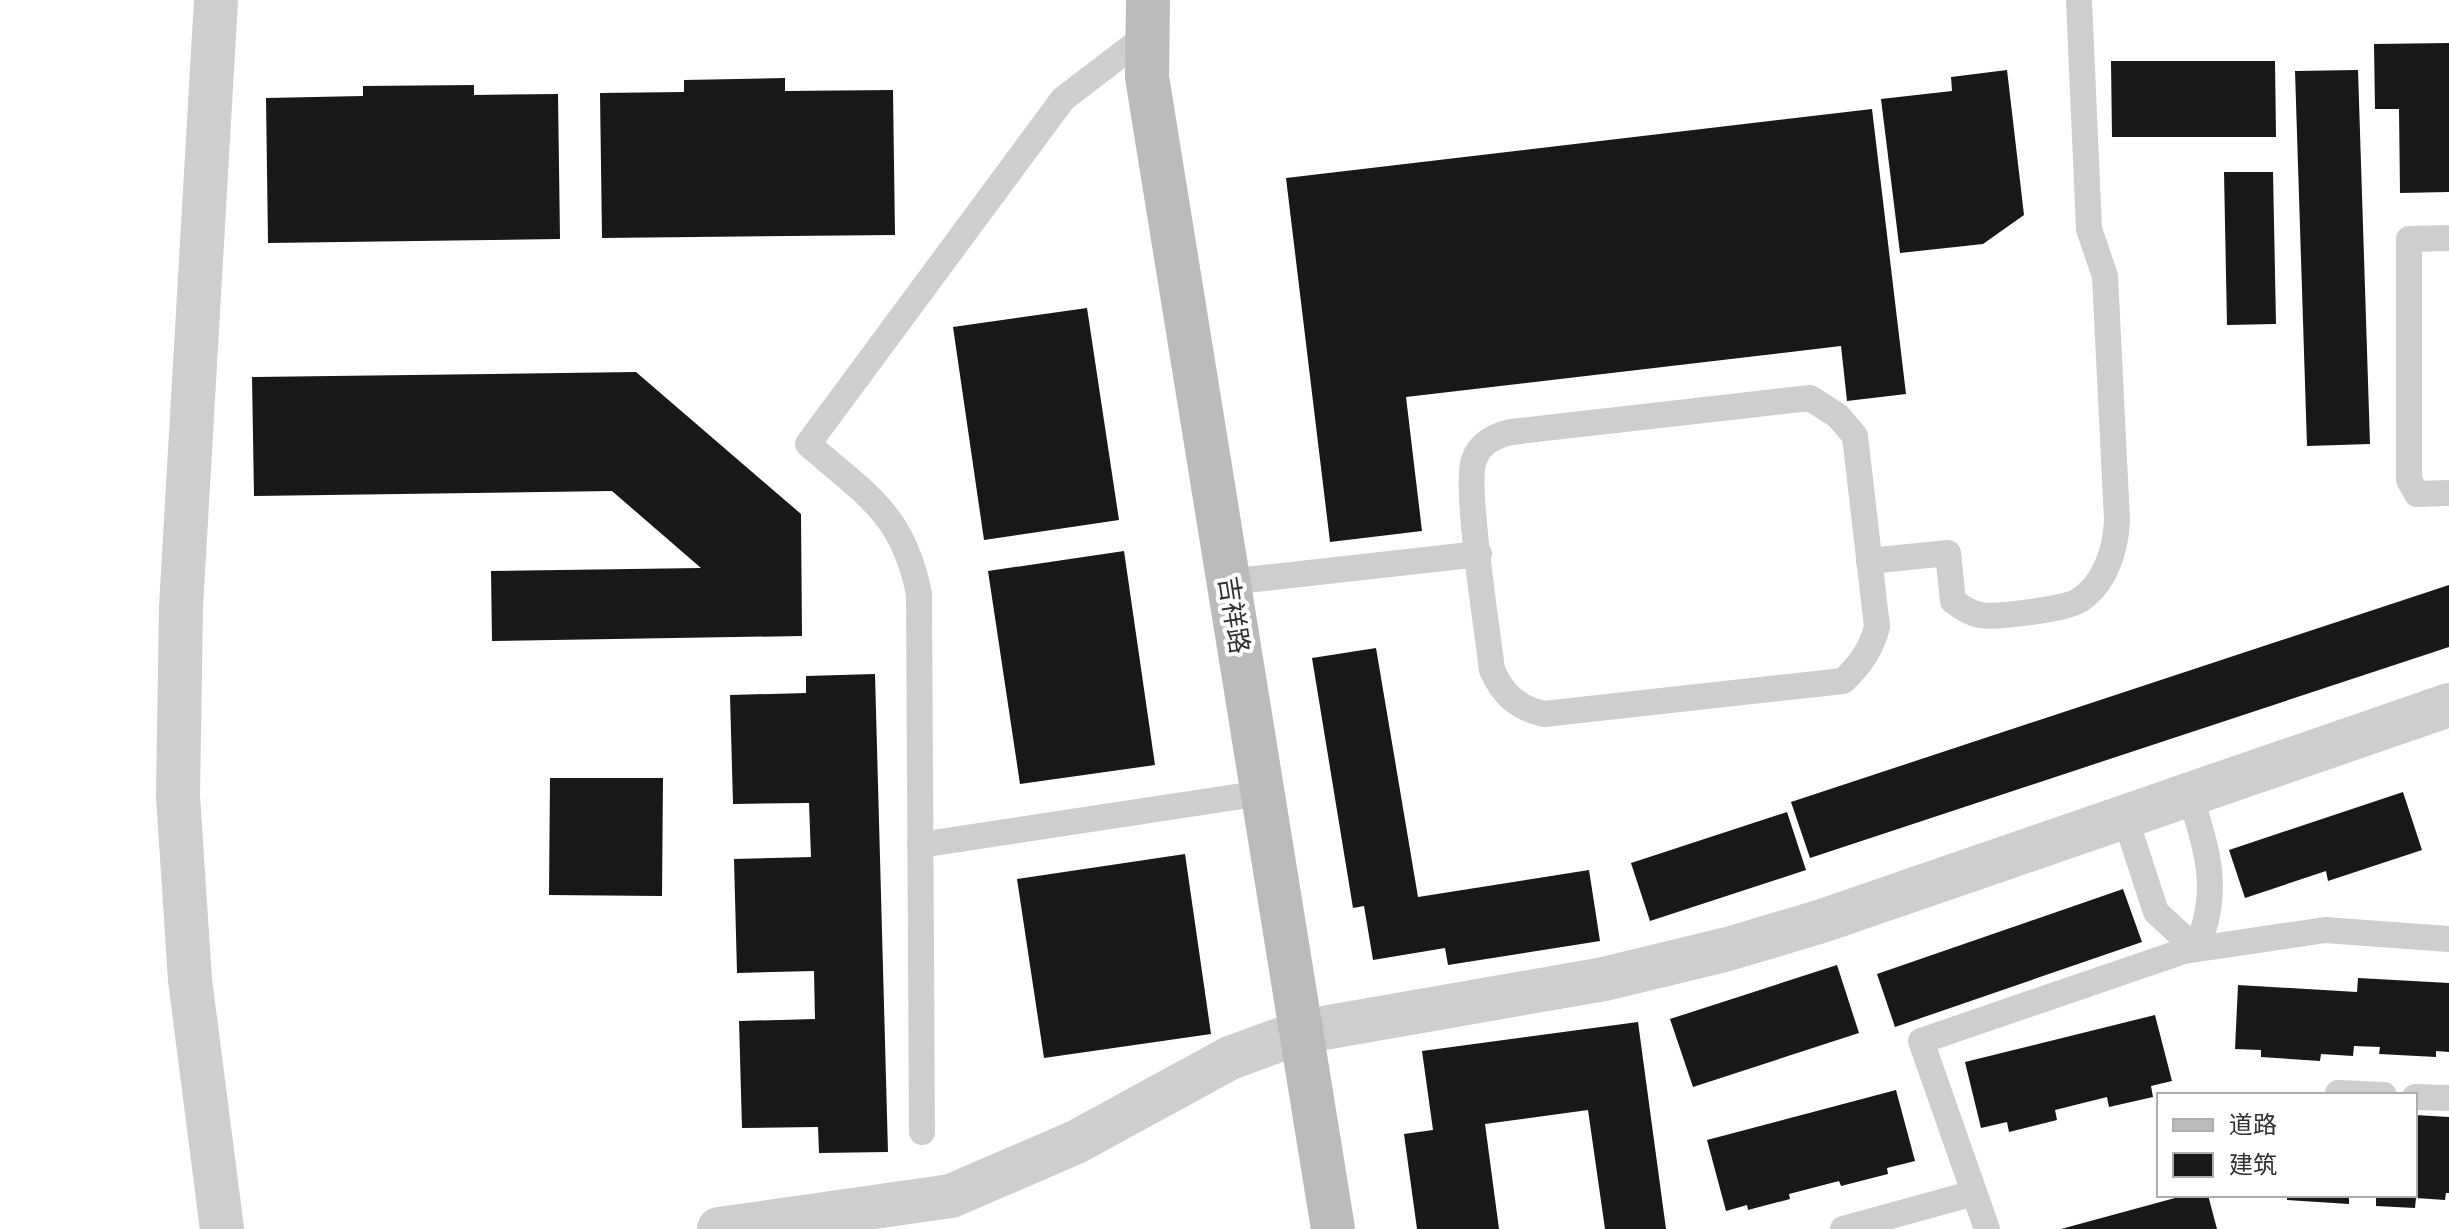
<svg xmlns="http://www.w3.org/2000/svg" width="2449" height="1229" font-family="Raleway,'Noto Sans SC',sans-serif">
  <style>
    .building { fill: #181818 }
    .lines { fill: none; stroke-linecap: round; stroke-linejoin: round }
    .lane { stroke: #cecece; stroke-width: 26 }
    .street { stroke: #cecece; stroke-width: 44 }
    .secondary { stroke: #bbb; stroke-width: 44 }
    .labels { text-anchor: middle; stroke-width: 8; stroke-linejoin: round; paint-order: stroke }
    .street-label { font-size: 26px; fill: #313131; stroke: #fff }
  </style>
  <rect width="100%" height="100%" fill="#fff"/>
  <g class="building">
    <polygon points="2449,43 2449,192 2400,193 2399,109 2375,109 2374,44"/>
    <polygon points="2111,61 2275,61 2276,137 2112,137"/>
    <polygon points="2007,70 2024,215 1983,244 1900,253 1881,99 1952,91 1951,77"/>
    <polygon points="2358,70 2370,444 2307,446 2295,71"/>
    <polygon points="785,78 785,91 893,90 895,235 602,238 600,93 684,92 684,80"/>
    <polygon points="474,85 474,95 558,94 560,239 268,243 266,98 363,96 363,86"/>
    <polygon points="1872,109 1906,394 1847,401 1841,346 1406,397 1422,531 1330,542 1286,178"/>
    <polygon points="2224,172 2273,172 2276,324 2227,325"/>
    <polygon points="1087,308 1119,520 984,540 953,327"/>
    <polygon points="636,372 801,514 802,636 492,641 491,571 701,568 612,491 254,496 252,377"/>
    <polygon points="1124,551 1155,765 1020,784 988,571"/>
    <polygon points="2449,585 2449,647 1810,858 1791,802"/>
    <polygon points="1376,648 1418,897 1589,870 1600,941 1448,965 1445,948 1373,960 1364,906 1353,908 1312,658"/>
    <polygon points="875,674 888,1152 819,1153 818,1127 742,1128 739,1021 815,1019 814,971 737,973 734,859 811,857 809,803 733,804 730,695 806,693 806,676"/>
    <polygon points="550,778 663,778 662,896 549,895"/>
    <polygon points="2403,792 2422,850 2328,881 2326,871 2245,898 2229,850"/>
    <polygon points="1787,812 1806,870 1650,921 1631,863"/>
    <polygon points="1185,854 1211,1034 1044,1058 1017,879"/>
    <polygon points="2123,889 2142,942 1895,1027 1877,974"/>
    <polygon points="1837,965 1859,1033 1693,1087 1670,1019"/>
    <polygon points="2358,978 2449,983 2449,1052 2436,1051 2436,1057 2379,1054 2380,1047 2354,1046 2353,1056 2321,1054 2320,1061 2261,1057 2261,1050 2235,1049 2238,985 2357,992"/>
    <polygon points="2155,1015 2172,1081 2151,1086 2153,1097 2109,1107 2107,1097 2055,1110 2057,1120 2009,1132 2007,1122 1981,1128 1965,1062"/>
    <polygon points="1638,1022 1666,1229 1605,1229 1588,1110 1485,1124 1499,1229 1417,1229 1404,1134 1433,1130 1422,1051"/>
    <polygon points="1896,1090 1915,1161 1887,1168 1888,1174 1841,1186 1839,1181 1789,1194 1790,1199 1748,1210 1747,1205 1726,1211 1707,1140"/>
    <polygon points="2415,1115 2449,1117 2449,1193 2446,1193 2445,1200 2416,1198 2415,1208 2376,1206 2376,1195 2415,1195"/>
    <polygon points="2186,1195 2208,1195 2217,1229 2061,1229"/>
    <polygon points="2287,1195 2349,1195 2349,1204 2287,1200"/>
  </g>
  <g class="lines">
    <g class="lane">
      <polyline points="2449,238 2409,239 2409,480 2417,494 2449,493"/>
      <path d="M1810 398 1838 416 1855 436 1877 627C1871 650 1860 665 1843 681L1544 714C1518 708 1503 695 1492 670 1488 633 1464 486 1474 460 1480 443 1494 436 1511 432Z"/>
      <path d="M1869 561 1948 553 1953 601C1962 608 1970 613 1980 615 1995 618 2066 609 2078 601 2105 585 2116 549 2117 520L2105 276 2089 229 2079 0"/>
      <polyline points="1228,582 1479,554"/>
      <path d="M2125 817 2156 912 2196 949C2222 890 2207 852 2190 794"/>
      <polyline points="920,845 1262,793"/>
      <polyline points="2338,1093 2384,1095"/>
      <polyline points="2415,1097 2449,1098"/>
      <path d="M922 1132 919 594C903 513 866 495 808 444L1063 99 1148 34"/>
      <polyline points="1843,1229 1974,1193"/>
      <polyline points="1987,1229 1921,1041 2184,951 2325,930 2449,939"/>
    </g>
    <g class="street">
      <polyline points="216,0 181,607 178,796 190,980 222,1229"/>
      <polyline points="719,1229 951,1196 1076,1142 1230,1058 1301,1032 1604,979 1728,949 1822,921 2449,705"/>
    </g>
    <polyline class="secondary" points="1148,0 1147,77 1333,1229"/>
  </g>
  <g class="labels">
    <g class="street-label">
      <text transform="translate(1234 615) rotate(81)" y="9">吉祥路</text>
    </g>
  </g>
  <rect x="2157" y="1093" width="260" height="104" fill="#ffffff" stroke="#adadad" stroke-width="2"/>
  <rect x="2173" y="1119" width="40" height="12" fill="#bbbbbb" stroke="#adadad" stroke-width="2"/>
  <text x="2229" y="1133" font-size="24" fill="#313131">道路</text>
  <rect x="2173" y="1153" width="40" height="24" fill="#181818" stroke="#adadad" stroke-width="2"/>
  <text x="2229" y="1173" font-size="24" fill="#313131">建筑</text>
</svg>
